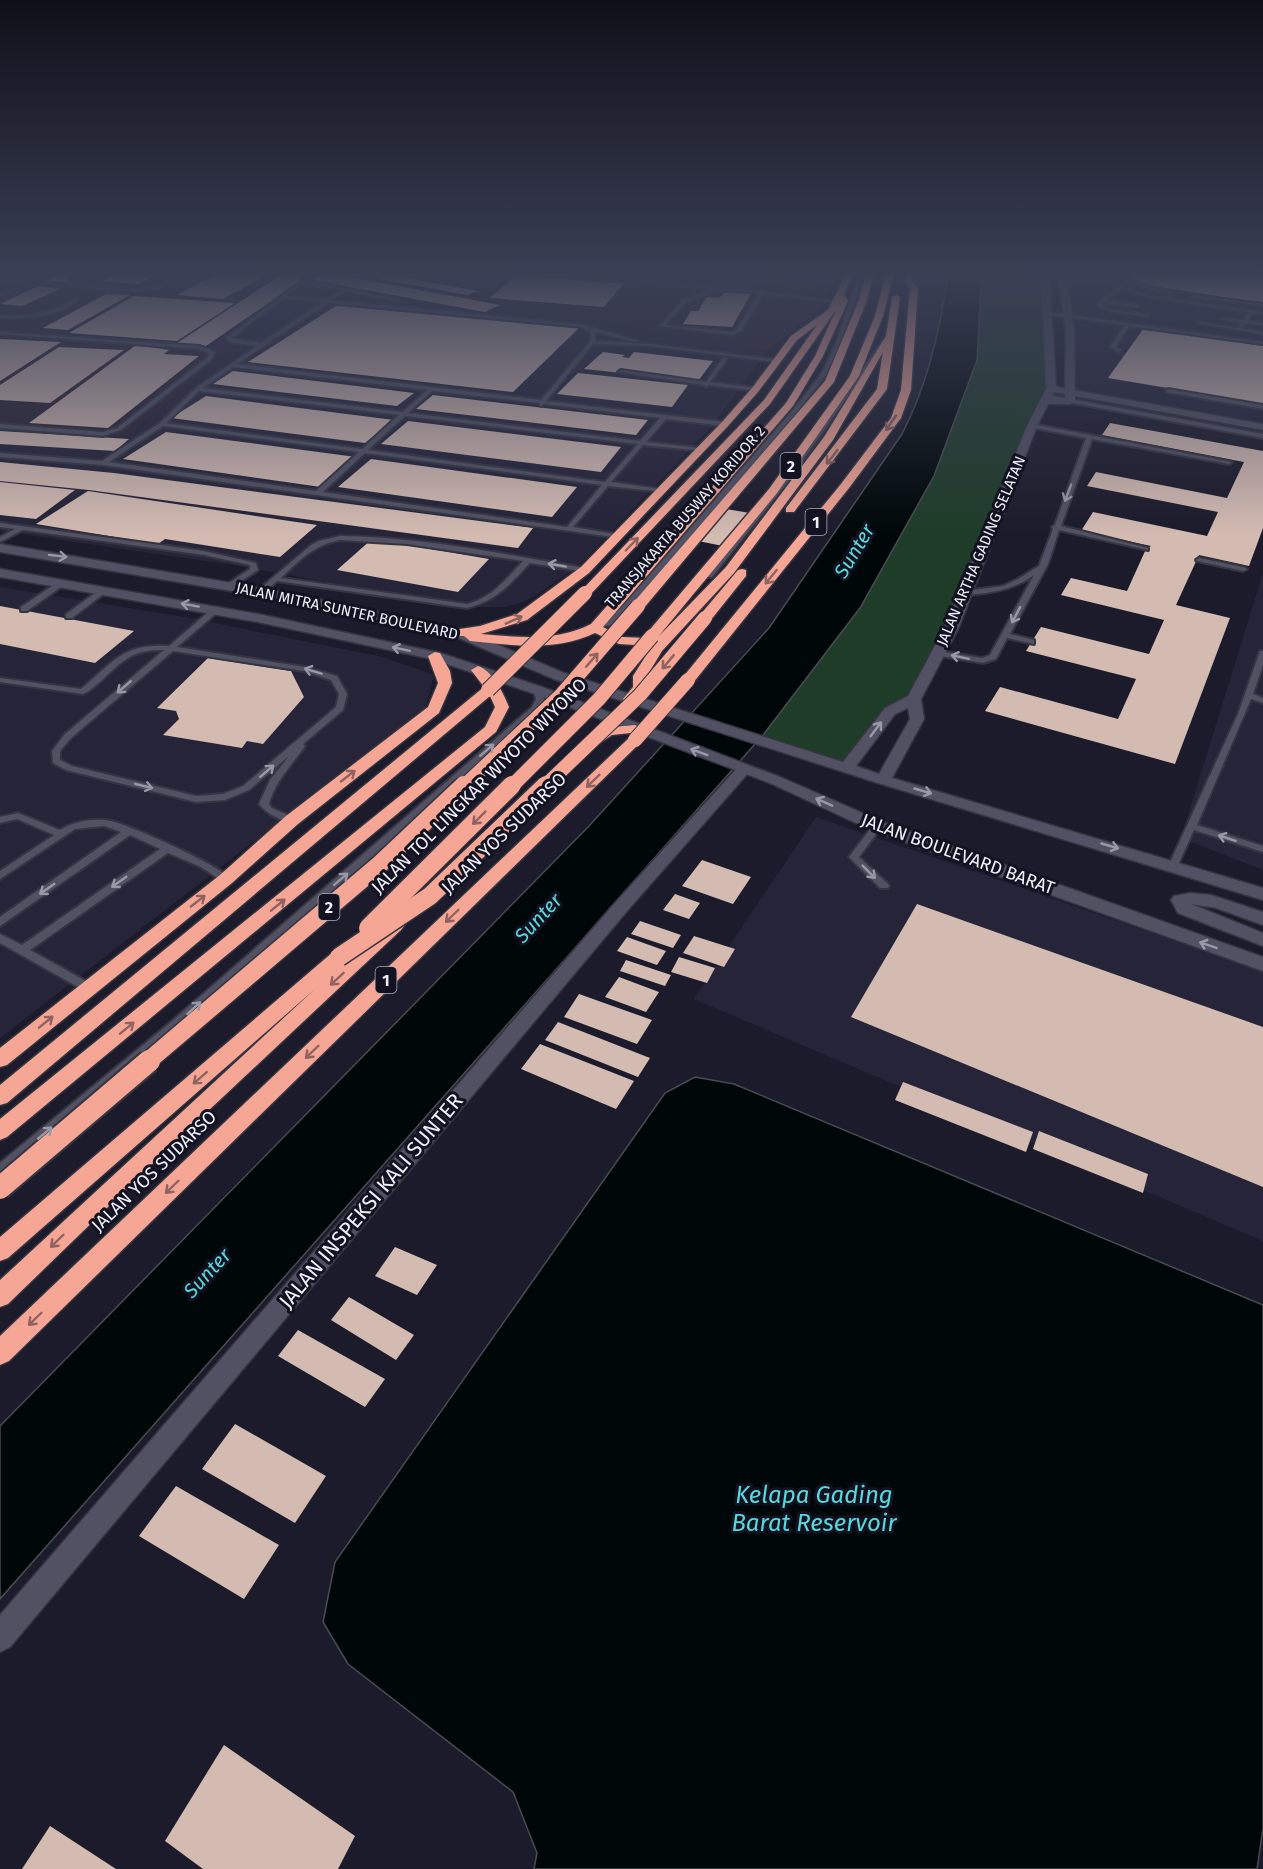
<svg xmlns="http://www.w3.org/2000/svg" width="1263" height="1869" font-family="'Fira Sans',sans-serif">
  <style>
    .built { fill: #252439 }
    .industrial { fill: #2c2434 }
    .green { fill: #1f3c29 }
    .water { fill: #000708; stroke: #484d51; stroke-width: 1.5 }
    .building { fill: #d3bbb2 }
    .lines { fill: none; stroke-linecap: round; stroke-linejoin: round }
    .lane-casing { stroke: #353541; stroke-width: 4 }
    .street-casing { stroke: #353541; stroke-width: 3 }
    .secondary-casing { stroke: #353541; stroke-width: 3 }
    .highway-casing { stroke: #353541; stroke-width: 3 }
    .lane { fill: #515163; fill-rule: evenodd }
    .street { fill: #515163; fill-rule: evenodd }
    .secondary { fill: #515163; fill-rule: evenodd }
    .highway { fill: #f6a695; fill-rule: evenodd }
    .highway-bridge-far2-casing { stroke: #353541; stroke-width: 16; stroke-linecap: butt }
    .highway-bridge-far1-casing { stroke: #353541; stroke-width: 21; stroke-linecap: butt }
    .highway-bridge-casing { stroke: #353541; stroke-width: 26; stroke-linecap: butt }
    .highway-bridge-far2 { stroke: #f6a695; stroke-width: 14 }
    .highway-bridge-far1 { stroke: #f6a695; stroke-width: 18 }
    .highway-bridge { stroke: #f6a695; stroke-width: 22 }
    .oneway { stroke: #906361 }
    .oneway2 { stroke: #9898a7 }
    .labels { text-anchor: middle; stroke-width: 6; stroke-linejoin: round; paint-order: stroke }
    .far-street-label { font-size: 15px; fill: #efeffa; stroke: #131221 }
    .shield { fill: #131221; stroke: #adadb9; stroke-width: 1.5 }
    .shield-label { font-size: 16px; font-weight: bold; fill: #efeffa }
    .street-label { font-size: 18px; fill: #efeffa; stroke: #131221 }
    .water-label { font-size: 20px; font-style: italic; fill: #58d9db; stroke: #131221 }
    .near-street-label { font-size: 21px; fill: #efeffa; stroke: #131221 }
    .near-water-label { font-size: 24px; font-style: italic; fill: #58d9db; stroke: #131221 }
  </style>
  <rect width="100%" height="100%" fill="#1c1b2b"/>
  <g class="built">
    <polygon points="281,273 334,273 766,352 712,426 580,565 537,595 521,603 503,607 459,607 239,566 0,531 0,428 126,438 231,350 174,345"/>
    <polygon points="1061,273 1263,273 1263,427 1071,392"/>
    <polygon points="1263,573 1263,870 1181,838"/>
    <polygon points="0,587 185,617 383,657 434,675 425,709 0,1038"/>
    <polygon points="816,817 1263,971 1263,1241 694,999"/>
  </g>
  <g class="industrial">
    <polygon points="49,273 281,273 175,344 232,349 126,438 0,428 0,293"/>
    <polygon points="333,273 837,273 822,307 766,352"/>
  </g>
  <g class="green">
    <polygon points="700,273 829,273 815,292"/>
    <polygon points="982,273 1042,273 1046,283 1051,389 966,593 914,699 890,711 847,768 808,755 763,735 860,608 958,407 977,360"/>
  </g>
  <g class="water">
    <path d="M948 273H982L977 360 934 476 860 608 763 735 0 1599V1426L589 826 769 628 902 434C927 386 941 326 948 273Z"/>
    <polygon points="695,1077 734,1084 1263,1305 1263,1828 1257,1869 534,1869 537,1853 513,1792 348,1664 323,1622 335,1562 665,1093"/>
  </g>
  <g class="building">
    <polygon points="64,273 85,273 62,283 44,281"/>
    <polygon points="119,273 161,273 138,284 102,281"/>
    <polygon points="218,273 270,273 223,299 177,295"/>
    <polygon points="284,273 312,273 206,346 177,343"/>
    <polygon points="329,273 500,305 485,312 312,280"/>
    <polygon points="1113,273 1263,273 1263,303 1153,286"/>
    <polygon points="390,275 478,291 467,295 379,279"/>
    <polygon points="515,276 624,283 604,307 490,298"/>
    <polygon points="38,286 60,289 22,306 0,304"/>
    <polygon points="728,290 752,292 732,327 683,324 691,311 698,311 707,297 719,298"/>
    <polygon points="106,294 130,295 68,330 43,328"/>
    <polygon points="134,296 235,303 177,341 69,333"/>
    <polygon points="339,304 579,328 513,392 248,362"/>
    <polygon points="1144,328 1263,346 1263,404 1108,378"/>
    <polygon points="0,339 61,342 0,381"/>
    <polygon points="136,345 169,350 164,354 199,356 108,428 29,423"/>
    <polygon points="59,347 124,350 50,403 0,400 0,385"/>
    <polygon points="603,352 625,355 622,357 629,358 634,352 713,361 698,381 584,369"/>
    <polygon points="233,371 414,393 397,406 213,384"/>
    <polygon points="578,373 688,385 672,407 557,394"/>
    <polygon points="433,395 648,420 636,435 416,409"/>
    <polygon points="206,396 394,420 365,443 171,418"/>
    <polygon points="408,421 621,447 601,472 381,444"/>
    <polygon points="1110,423 1263,451 1263,528 1249,566 1199,555 1176,605 1230,618 1175,764 985,711 1000,687 1118,719 1136,679 1026,651 1041,627 1149,654 1164,620 1061,595 1071,578 1127,591 1146,549 1151,546 1081,531 1093,512 1207,536 1218,512 1087,486 1096,472 1227,498 1244,462 1102,435"/>
    <polygon points="0,431 129,439 115,451 0,444"/>
    <polygon points="166,432 356,457 321,487 123,459"/>
    <polygon points="371,459 577,487 552,517 338,487"/>
    <polygon points="0,462 114,473 533,528 518,548 89,490 0,481"/>
    <polygon points="0,482 75,490 36,519 0,515"/>
    <polygon points="88,491 317,525 280,557 165,539 158,544 36,524"/>
    <polygon points="726,509 750,513 723,546 698,541"/>
    <polygon points="372,539 489,559 458,592 337,570"/>
    <polygon points="0,606 134,631 95,663 0,644"/>
    <polygon points="208,658 291,671 304,697 263,744 247,741 242,748 163,735 179,719 176,711 157,708"/>
    <polygon points="702,860 751,877 733,904 682,886"/>
    <polygon points="675,894 700,903 689,919 663,910"/>
    <polygon points="917,904 1263,1027 1263,1187 851,1017"/>
    <polygon points="640,921 681,935 673,948 631,934"/>
    <polygon points="694,936 735,949 724,967 683,953"/>
    <polygon points="627,937 666,951 657,965 617,951"/>
    <polygon points="679,957 715,968 707,983 671,972"/>
    <polygon points="626,960 671,975 665,986 620,971"/>
    <polygon points="619,977 659,992 646,1012 605,997"/>
    <polygon points="579,994 652,1020 637,1044 564,1017"/>
    <polygon points="558,1022 650,1058 638,1077 545,1040"/>
    <polygon points="540,1044 634,1081 616,1109 521,1069"/>
    <polygon points="903,1082 1033,1132 1026,1152 895,1100"/>
    <polygon points="1039,1131 1148,1174 1143,1193 1033,1149"/>
    <polygon points="395,1247 437,1265 417,1295 375,1276"/>
    <polygon points="349,1297 414,1335 396,1360 331,1320"/>
    <polygon points="298,1330 385,1379 365,1407 278,1356"/>
    <polygon points="235,1424 326,1476 295,1523 202,1469"/>
    <polygon points="176,1486 279,1545 244,1599 139,1536"/>
    <polygon points="224,1745 355,1836 338,1869 203,1869 165,1841"/>
    <polygon points="50,1826 116,1869 22,1869"/>
  </g>
  <g class="lines">
    <defs>
      <g id="lane">
        <polygon points="90,273 97,273 71,280 69,279"/>
        <polygon points="185,273 190,273 159,289 138,292 3,280 5,279 138,290 156,287"/>
        <path d="M515 273 762 291 838 302 836 303 763 294 741 331 733 335 659 326 683 300 711 289ZM715 290 759 293 737 329 732 332 665 325 687 302Z"/>
        <polygon points="860,273 864,273 840,343 827,373 801,407 634,604 615,624 593,629 593,625 609,620 628,600 797,405 822,373 836,343"/>
        <polygon points="991,273 995,273 995,286 993,287 991,286"/>
        <polygon points="1108,273 1114,273 1153,288 1173,293 1171,294 1150,290"/>
        <path d="M311 274 313 276 304 282 345 288 401 301 399 302 346 291 331 300 583 325 639 341 637 342 595 332V341L650 344 779 360 776 362 650 346 593 344 546 401 725 422 728 424 725 426 666 419 646 442 700 448 703 450 702 451 643 445 611 482 661 489 663 490V492L608 486 573 527 621 535 622 536 619 538 103 465 0 457V453L102 461 160 423 196 388 257 346 229 342 226 338ZM301 284 341 290 326 300 286 296ZM283 298 322 302 261 343 231 338ZM328 303 582 327 591 333 590 342 541 400 237 364ZM233 367 427 390 403 412 203 388ZM199 391 399 415 362 449 166 423ZM432 391 539 403 541 406 544 404 660 418 640 441 408 413ZM405 416 638 444 605 482 368 450ZM163 426 359 452 316 491 109 462ZM365 453 602 485 567 527 323 492Z"/>
        <polygon points="1107,282 1154,296 1263,312 1263,314 1253,313 1247,321 1263,323 1263,325 1245,324 1241,328 1263,332 1263,334 1196,323 1198,322 1238,328 1241,323 1220,319 1222,318 1243,320 1248,312 1153,298 1122,289 1106,300 1136,305 1138,307 1103,303 1102,305 1109,309 1149,315 1147,317 1108,311 1097,306 1100,300 1118,288 1107,284 1062,284"/>
        <polygon points="6,290 10,291 0,296 0,293"/>
        <polygon points="1192,295 1263,304 1263,306 1190,297"/>
        <path d="M75 298 79 299C57 318 28 318 0 318V316C28 316 52 315 75 298Z"/>
        <polygon points="1048,312 1263,342 1263,344 1129,326 1116,347 1121,350 1118,352 1110,347 1125,325 1046,314"/>
        <polygon points="0,332 200,346 215,352 212,359 121,430 103,436 0,428 0,424 103,432 117,428 208,357 209,353 199,349 0,334"/>
        <polygon points="883,340 887,341 784,487 712,577 706,577 706,573 780,485"/>
        <polygon points="724,357 727,359 710,382 755,388 757,391 708,385 706,387 704,385 618,372 621,370 706,382"/>
        <polygon points="1168,389 1263,405 1263,409 1166,392"/>
        <polygon points="1048,395 1263,434 1263,438 1046,398 1046,396"/>
        <path d="M1032 424 1232 462 1229 464 1092 439 1061 526 1148 548V550L1059 530 1048 564 1010 634 1034 640V644L1007 638 996 659 983 663 935 655V651H938L982 658 990 655 1034 575C1013 590 991 593 966 595L962 593 966 591 1003 586 1018 579 1039 566 1053 529 1052 527 1055 525 1086 438 1030 427 1029 426Z"/>
        <polygon points="0,523 204,551 256,563 258,570 229,589 226,589 226,585 250,569 250,565 204,555 23,530 0,542 0,537 15,529 0,527"/>
        <path d="M340 536C422 537 504 554 585 568L589 570 585 572 530 563C510 584 497 601 467 608L277 581 263 594 256 592 311 545 319 541ZM340 540 407 544 523 561C506 579 492 598 467 604L281 578C301 559 312 546 340 540Z"/>
        <polygon points="1199,558 1243,567 1247,569 1243,571 1197,561 1196,560"/>
        <polygon points="61,580 68,582 27,611 21,611 21,607"/>
        <polygon points="102,588 109,590 72,618 66,618 66,614"/>
        <path d="M213 608 220 610 177 647 305 667 337 676 347 694 343 710 303 744 305 746C292 765 275 781 269 804L272 808 295 818 297 820 295 822C283 823 267 814 259 804L270 780 289 756 249 790 225 800 196 802 66 770 53 763 52 751 65 734 164 650C134 649 123 660 102 680 96 685 90 691 83 694L0 682V678L81 689C113 662 123 643 169 646ZM173 651 304 671 331 680 339 694 336 707 243 786 223 794 196 796 72 766 60 760V751L71 738Z"/>
        <polygon points="1260,651 1263,651 1263,665 1253,694 1263,698 1263,703 1251,699 1197,825 1263,846 1263,852 1194,830 1177,867 1171,867 1169,865 1238,714"/>
        <polygon points="534,688 540,688 544,699 538,710 179,1028 4,1175 0,1176 0,1163 171,1022 532,707 536,699 533,690"/>
        <path d="M18 813 60 830C72 822 90 819 105 820 123 821 219 865 231 879L230 881H222L201 867 168 853 30 950 93 985 95 988 93 991H85L0 943V934L22 945 160 849 130 835 0 926V917L121 832 104 826 75 829 0 879V871L54 835 17 819 0 823V817Z"/>
        <polygon points="877,823 882,826 859,857 888,884 889,886 888,888 880,888 849,857 874,824"/>
      </g>
      <g id="street">
        <polygon points="1051,386 1263,424 1263,430 1048,391 1048,387"/>
        <polygon points="744,764 749,766 752,769 749,772 627,911 10,1647 0,1652 0,1615 615,903 739,766"/>
      </g>
      <g id="secondary">
        <polygon points="17,273 27,273 0,284 0,279"/>
        <polygon points="913,273 921,273 918,288 914,290 910,288"/>
        <path d="M1041 273H1049L1056 389 1051 398H1065L1066 331 1058 273H1066L1074 331 1075 401 1070 404H1048L1037 426 959 627 921 699 924 719 892 778 1263 888V900L878 783 554 679 454 636 285 600 0 552V544L285 592 463 630 564 673 843 762 885 708 908 696 945 627 1027 426 1046 389ZM908 708 910 719 879 774 856 766 895 714Z"/>
        <polygon points="0,569 258,614 440,653 542,687 780,777 883,822 1263,957 1263,971 871,830 770,783 532,693 432,659 258,622 0,577"/>
        <polygon points="1190,893 1211,895 1263,912 1263,925 1216,908 1191,904 1263,933 1263,946 1178,913 1171,900 1174,896"/>
      </g>
      <g id="highway">
        <path d="M846 273H854L844 294 848 301 823 356 793 406 603 627 622 637 647 638V633L769 489 850 376 875 316 886 273H894L883 316 859 376 777 493 658 637 726 567 824 437 886 336 892 297 896 295 900 297 887 389 794 512H786V508L877 389 883 352 833 440 734 573 662 651 647 676V688L635 702H625L623 699 633 687V676L652 646 619 644 595 633C556 652 511 645 470 641L464 636H453V630L480 626 517 614 581 567 722 422 752 388 791 336 828 310ZM836 310 815 356 786 403 591 624C556 642 519 637 481 634L527 620 589 573 728 426 758 392 797 340 817 325 764 400 579 593 581 596H589L770 404Z"/>
        <polygon points="866,273 874,273 867,300 834,382 643,609 633,609 633,603 825,381 859,300"/>
        <polygon points="906,273 914,273 913,281 918,288 911,390 901,418 849,488 693,683 683,683 683,677 841,484 891,418 901,390 910,288 905,281"/>
        <polygon points="742,569 746,570 746,576 710,621 700,621 700,615 738,570"/>
        <polygon points="435,652 440,653 450,671 452,683 439,713 298,824 232,883 7,1065 0,1067 0,1048 220,875 286,816 428,707 438,683 428,656"/>
        <path d="M478 666C492 670 504 694 509 707L496 732 7 1137 0 1140V1119L485 727 495 707 490 696 7 1103 0 1105V1085L484 687 471 670Z"/>
        <polygon points="635,725 642,729 640,732 612,735 594,747 587,743 603,728"/>
        <polygon points="635,736 642,740 640,743 9,1361 0,1365 0,1336 630,737"/>
        <polygon points="395,920 401,922 404,926 401,930 175,1142 8,1304 0,1307 0,1280 315,989 8,1258 0,1261 0,1237 333,952 345,952 347,960 389,922"/>
      </g>
    </defs>
    <use href="#lane" class="lane-casing"/>
    <use href="#street" class="street-casing"/>
    <use href="#secondary" class="secondary-casing"/>
    <use href="#highway" class="highway-casing"/>
    <use href="#lane" class="lane"/>
    <use href="#street" class="street"/>
    <use href="#secondary" class="secondary"/>
    <use href="#highway" class="highway"/>
    <defs>
      <g id="highway-bridge-far2">
        <polyline points="488,690 585,593"/>
        <polyline points="635,740 688,680"/>
        <polyline points="463,787 561,695 638,606"/>
        <polyline points="511,787 599,699 652,636"/>
        <polyline points="544,787 640,695 705,618"/>
      </g>
      <g id="highway-bridge-far1">
        <polyline points="368,928 512,785"/>
        <polyline points="339,957 430,896 546,785"/>
        <polyline points="147,1062 380,864 464,785"/>
      </g>
      <polyline id="highway-bridge" points="0,1188 149,1061"/>
    </defs>
    <use href="#highway-bridge-far2" class="highway-bridge-far2-casing"/>
    <use href="#highway-bridge-far1" class="highway-bridge-far1-casing"/>
    <use href="#highway-bridge" class="highway-bridge-casing"/>
    <use href="#highway-bridge-far2" class="highway-bridge-far2"/>
    <use href="#highway-bridge-far1" class="highway-bridge-far1"/>
    <use href="#highway-bridge" class="highway-bridge"/>
  </g>
  <defs><path id="oneway-shaft" d="M-6 0H5M1.5-3L5.5 0L1.5 3" fill="none" stroke-width="1.6" stroke-linecap="round" stroke-linejoin="round" transform="scale(1.5)"/></defs>
  <g class="oneway">
    <use href="#oneway-shaft" transform="translate(891 423) rotate(124)"/>
    <use href="#oneway-shaft" transform="translate(832 457) rotate(128)"/>
    <use href="#oneway-shaft" transform="translate(632 544) rotate(-46)"/>
    <use href="#oneway-shaft" transform="translate(771 577) rotate(129)"/>
    <use href="#oneway-shaft" transform="translate(514 620) rotate(-24)"/>
    <use href="#oneway-shaft" transform="translate(592 660) rotate(-49)"/>
    <use href="#oneway-shaft" transform="translate(668 662) rotate(130)"/>
    <use href="#oneway-shaft" transform="translate(348 776) rotate(-38)"/>
    <use href="#oneway-shaft" transform="translate(593 781) rotate(136)"/>
    <use href="#oneway-shaft" transform="translate(479 818) rotate(135)"/>
    <use href="#oneway-shaft" transform="translate(198 901) rotate(-38)"/>
    <use href="#oneway-shaft" transform="translate(278 905) rotate(-39)"/>
    <use href="#oneway-shaft" transform="translate(452 916) rotate(136)"/>
    <use href="#oneway-shaft" transform="translate(337 979) rotate(137)"/>
    <use href="#oneway-shaft" transform="translate(46 1022) rotate(-39)"/>
    <use href="#oneway-shaft" transform="translate(127 1028) rotate(-39)"/>
    <use href="#oneway-shaft" transform="translate(312 1052) rotate(136)"/>
    <use href="#oneway-shaft" transform="translate(200 1078) rotate(139)"/>
    <use href="#oneway-shaft" transform="translate(172 1187) rotate(136)"/>
    <use href="#oneway-shaft" transform="translate(57 1241) rotate(136)"/>
    <use href="#oneway-shaft" transform="translate(35 1319) rotate(136)"/>
  </g>
  <g class="oneway2">
    <use href="#oneway-shaft" transform="translate(1068 493) rotate(111)"/>
    <use href="#oneway-shaft" transform="translate(58 556) rotate(7)"/>
    <use href="#oneway-shaft" transform="translate(557 565) rotate(-170)"/>
    <use href="#oneway-shaft" transform="translate(190 605) rotate(-170)"/>
    <use href="#oneway-shaft" transform="translate(1016 615) rotate(118)"/>
    <use href="#oneway-shaft" transform="translate(401 649) rotate(-168)"/>
    <use href="#oneway-shaft" transform="translate(960 657) rotate(-168)"/>
    <use href="#oneway-shaft" transform="translate(313 671) rotate(-163)"/>
    <use href="#oneway-shaft" transform="translate(124 687) rotate(139)"/>
    <use href="#oneway-shaft" transform="translate(876 729) rotate(-53)"/>
    <use href="#oneway-shaft" transform="translate(487 750) rotate(-41)"/>
    <use href="#oneway-shaft" transform="translate(699 752) rotate(-160)"/>
    <use href="#oneway-shaft" transform="translate(267 771) rotate(-41)"/>
    <use href="#oneway-shaft" transform="translate(144 786) rotate(14)"/>
    <use href="#oneway-shaft" transform="translate(923 791) rotate(16)"/>
    <use href="#oneway-shaft" transform="translate(824 802) rotate(-156)"/>
    <use href="#oneway-shaft" transform="translate(1227 838) rotate(-162)"/>
    <use href="#oneway-shaft" transform="translate(1110 846) rotate(16)"/>
    <use href="#oneway-shaft" transform="translate(869 872) rotate(45)"/>
    <use href="#oneway-shaft" transform="translate(341 879) rotate(-41)"/>
    <use href="#oneway-shaft" transform="translate(119 882) rotate(145)"/>
    <use href="#oneway-shaft" transform="translate(47 889) rotate(145)"/>
    <use href="#oneway-shaft" transform="translate(1208 945) rotate(-161)"/>
    <use href="#oneway-shaft" transform="translate(194 1008) rotate(-42)"/>
    <use href="#oneway-shaft" transform="translate(45 1133) rotate(-40)"/>
  </g>
  <linearGradient id="sky" x2="0" y2="1"><stop stop-color="#0f0f18"/><stop offset="0.51" stop-color="#3a3f55"/><stop offset="1" stop-color="#3a3f55" stop-opacity="0"/></linearGradient>
  <rect width="1263" height="535" fill="url(#sky)"/>
  <g class="labels">
    <g class="far-street-label">
      <text transform="translate(685 517) rotate(-49)" y="5">TRANSJAKARTA BUSWAY KORIDOR 2</text>
      <text transform="translate(981 551) rotate(-67)" y="5">JALAN ARTHA GADING SELATAN</text>
      <text transform="translate(347 611) rotate(12)" y="5">JALAN MITRA SUNTER BOULEVARD</text>
    </g>
    <g class="shield">
      <rect x="780.5" y="453" width="21" height="26" rx="4.5"/>
      <rect x="805.5" y="509" width="21" height="26" rx="4.5"/>
      <rect x="318.5" y="894" width="21" height="26" rx="4.5"/>
      <rect x="375.5" y="967" width="21" height="26" rx="4.5"/>
    </g>
    <g class="shield-label">
      <text x="791" y="472">2</text>
      <text x="816" y="528">1</text>
      <text x="329" y="913">2</text>
      <text x="386" y="986">1</text>
    </g>
    <g class="street-label">
      <text transform="translate(479 786) rotate(-45)" y="6">JALAN TOL LINGKAR WIYOTO WIYONO</text>
      <text transform="translate(504 833) rotate(-44)" y="6">JALAN YOS SUDARSO</text>
      <text transform="translate(958 854) rotate(20)" y="6">JALAN BOULEVARD BARAT</text>
      <text transform="translate(154 1171) rotate(-44)" y="6">JALAN YOS SUDARSO</text>
    </g>
    <g class="water-label">
      <text transform="translate(854 551) rotate(-59)" y="7">Sunter</text>
      <text transform="translate(538 918) rotate(-47)" y="7">Sunter</text>
      <text transform="translate(207 1273) rotate(-47)" y="7">Sunter</text>
    </g>
    <g class="near-street-label">
      <text transform="translate(371 1201) rotate(-50)" y="7">JALAN INSPEKSI KALI SUNTER</text>
    </g>
    <g class="near-water-label">
      <text x="814" y="1503">Kelapa Gading<tspan x="814" dy="28">Barat Reservoir</tspan></text>
    </g>
  </g>
</svg>
